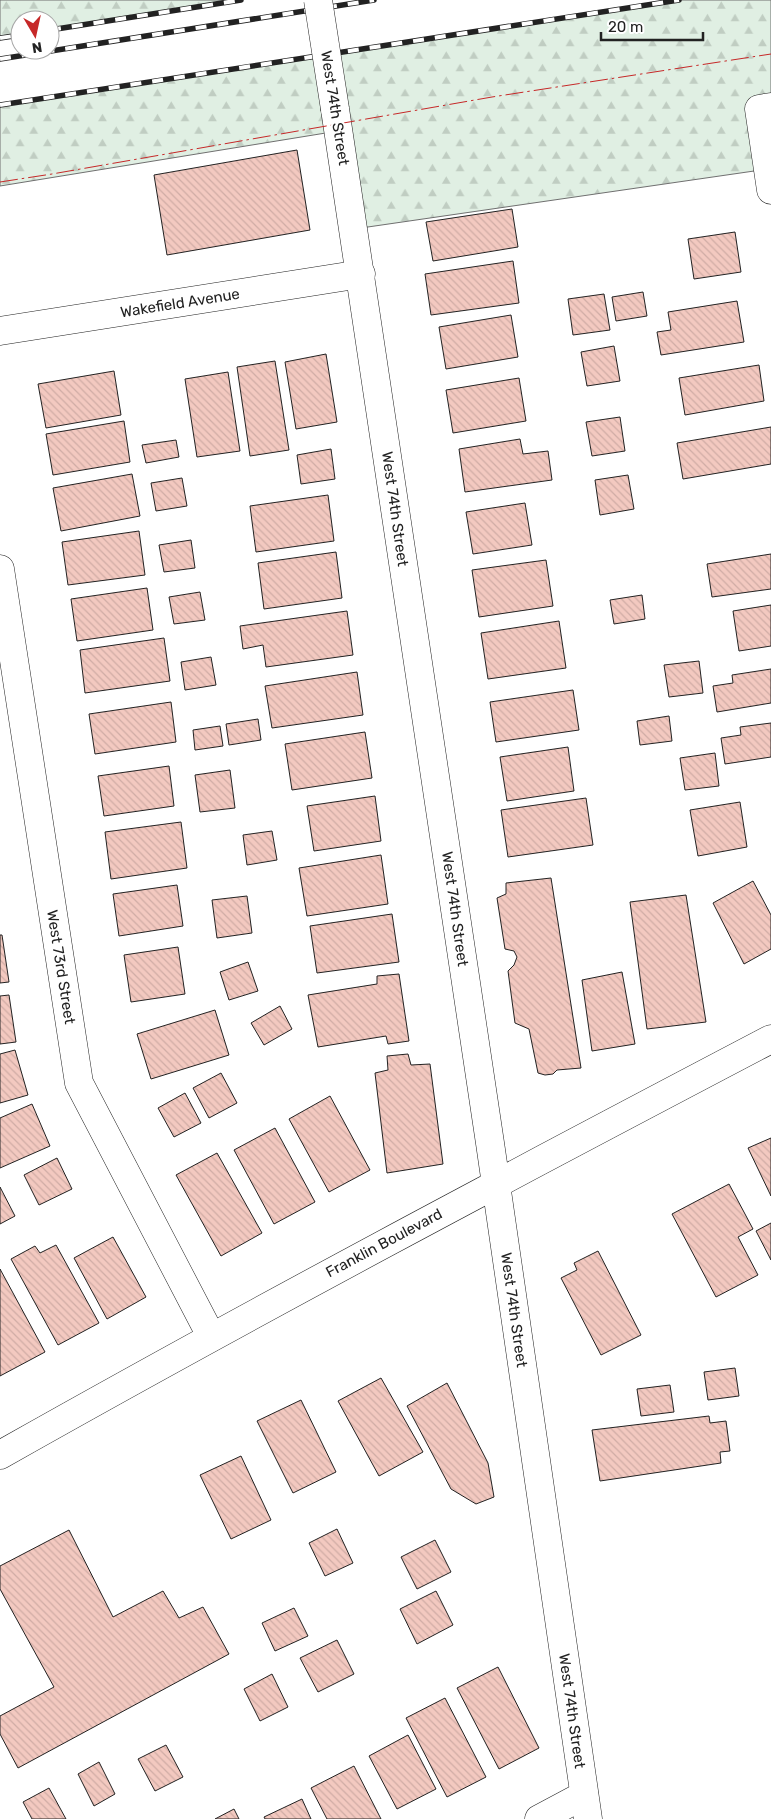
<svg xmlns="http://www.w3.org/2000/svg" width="771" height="1819" font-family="Rubik,sans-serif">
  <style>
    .forest { fill: url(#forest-firs); stroke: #6f6f6f }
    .building { fill: url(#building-back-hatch); stroke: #222 }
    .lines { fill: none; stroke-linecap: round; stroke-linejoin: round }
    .street-casing { stroke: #222; stroke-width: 29 }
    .secondary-casing { stroke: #222; stroke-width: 29 }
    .street { stroke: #fff; stroke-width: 28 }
    .secondary { stroke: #fff; stroke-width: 28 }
    .rail-casing { stroke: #222; stroke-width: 5.5 }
    .rail { stroke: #fff; stroke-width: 4; stroke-dasharray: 11; stroke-linecap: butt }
    .street-bridge-casing { stroke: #222; stroke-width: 29; stroke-linecap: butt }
    .street-bridge { stroke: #fff; stroke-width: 28 }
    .power { stroke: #c62828; stroke-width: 1; stroke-dasharray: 18 4 2.5 4; stroke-linecap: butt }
    .labels { text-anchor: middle; stroke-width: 4; stroke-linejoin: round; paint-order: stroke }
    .street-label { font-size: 15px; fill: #222; stroke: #fff }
  </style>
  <defs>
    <pattern id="forest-firs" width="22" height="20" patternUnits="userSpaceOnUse" patternTransform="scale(1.25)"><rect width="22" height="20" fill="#e0efe3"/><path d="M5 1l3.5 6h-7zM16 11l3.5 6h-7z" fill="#c0cdc2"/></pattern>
    <pattern id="building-back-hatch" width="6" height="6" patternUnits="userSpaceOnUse" patternTransform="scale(1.25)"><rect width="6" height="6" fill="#f3c9c0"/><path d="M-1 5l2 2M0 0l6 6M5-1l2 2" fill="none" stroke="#d0aca5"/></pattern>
  </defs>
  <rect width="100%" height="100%" fill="#fff"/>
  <g class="forest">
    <polygon points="0,0 241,0 50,30 50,20 20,20 20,35 0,38"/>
    <polygon points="679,0 771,0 771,107 768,169 354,229 338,131 0,186 0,105"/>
  </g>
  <g class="building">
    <polygon points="297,150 310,230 167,255 154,175"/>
    <polygon points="512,209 518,247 433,261 426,222"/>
    <polygon points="735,232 741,272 694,279 688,239"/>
    <polygon points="513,261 519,303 431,315 425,274"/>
    <polygon points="643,292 647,316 616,321 612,297"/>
    <polygon points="604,294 610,330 573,335 568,299"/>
    <polygon points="737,301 744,342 661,355 657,332 671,330 668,312"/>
    <polygon points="511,315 518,357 446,369 439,327"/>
    <polygon points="614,346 620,381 587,386 581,352"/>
    <polygon points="326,354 337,422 296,429 285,362"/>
    <polygon points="275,361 289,450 250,456 237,367"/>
    <polygon points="759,365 764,401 685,415 679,378"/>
    <polygon points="114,371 121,415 46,428 38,384"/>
    <polygon points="228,372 240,451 197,457 185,379"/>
    <polygon points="519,378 526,421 453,433 446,390"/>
    <polygon points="620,417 625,451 592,456 586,422"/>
    <polygon points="124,421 130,462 53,475 46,434"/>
    <polygon points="771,427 771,464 683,479 677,443"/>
    <polygon points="520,439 523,454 548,451 552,480 465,492 459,449"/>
    <polygon points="176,440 179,457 146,463 142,445"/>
    <polygon points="331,449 335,479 301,484 297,455"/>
    <polygon points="132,474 140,516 61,531 53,488"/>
    <polygon points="628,475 634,509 600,515 595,480"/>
    <polygon points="182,478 187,506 156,511 151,483"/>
    <polygon points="328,495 334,541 256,552 250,506"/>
    <polygon points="525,503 532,545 473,554 466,512"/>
    <polygon points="139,531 145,575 68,585 62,542"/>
    <polygon points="191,540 195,568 164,572 159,545"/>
    <polygon points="336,552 342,598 264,609 258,563"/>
    <polygon points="771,554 771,589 712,597 707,564"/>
    <polygon points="546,560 553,606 479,617 472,570"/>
    <polygon points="147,588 153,630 77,641 71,599"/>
    <polygon points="200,592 205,620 174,624 169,597"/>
    <polygon points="642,595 645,619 614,624 610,600"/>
    <polygon points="771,605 771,646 739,651 733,611"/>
    <polygon points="347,611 353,655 266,667 263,645 243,649 240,626"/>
    <polygon points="559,621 566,668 488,679 481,633"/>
    <polygon points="164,638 170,681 85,693 80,650"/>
    <polygon points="211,657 216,685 185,690 181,662"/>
    <polygon points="699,661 703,693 669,697 664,665"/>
    <polygon points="771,669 771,703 717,712 713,686 733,683 732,675"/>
    <polygon points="357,672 363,715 272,728 265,686"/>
    <polygon points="573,690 579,730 496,742 490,702"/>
    <polygon points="171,702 176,742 95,754 89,714"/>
    <polygon points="669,716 672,741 640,745 637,721"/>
    <polygon points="258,719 261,740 229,745 226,724"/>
    <polygon points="771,723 771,757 725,764 721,738 741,735 740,727"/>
    <polygon points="220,726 223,746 195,750 193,730"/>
    <polygon points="365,732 372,778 292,790 285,744"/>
    <polygon points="568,747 574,791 507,801 500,757"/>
    <polygon points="715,753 719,786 685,790 680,758"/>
    <polygon points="169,766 174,806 104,816 98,776"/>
    <polygon points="230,770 235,808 200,812 195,775"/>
    <polygon points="375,796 381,841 314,851 307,806"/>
    <polygon points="586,798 593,845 508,857 501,810"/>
    <polygon points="740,802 747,847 698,856 690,810"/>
    <polygon points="181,822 187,868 111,879 105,832"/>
    <polygon points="272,831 277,860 247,865 243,835"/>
    <polygon points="381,855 388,904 307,916 299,868"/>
    <polygon points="551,878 581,1068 557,1070 553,1074 545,1075 538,1073 529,1029 515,1023 508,971 514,965 517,957 514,951 505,949 497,898 506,894 506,883"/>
    <polygon points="753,881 771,915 771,949 744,964 713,903"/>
    <polygon points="177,885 183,926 119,936 113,894"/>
    <polygon points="686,895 706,1022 647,1029 630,902"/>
    <polygon points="247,896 252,933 217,938 212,900"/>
    <polygon points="392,914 399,962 317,973 310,926"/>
    <polygon points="0,935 2,935 9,982 0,983"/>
    <polygon points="178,947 185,994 131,1002 124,955"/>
    <polygon points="248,962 258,991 229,1000 220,972"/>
    <polygon points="622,972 635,1044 592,1051 582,980"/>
    <polygon points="399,974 409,1041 388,1044 386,1036 318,1047 308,995 377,984 377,976"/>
    <polygon points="9,995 16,1042 0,1044 0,996"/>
    <polygon points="280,1006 292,1029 264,1045 251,1023"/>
    <polygon points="215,1010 229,1055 151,1079 137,1034"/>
    <polygon points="15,1050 28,1095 0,1103 0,1054"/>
    <polygon points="408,1054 411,1065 430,1064 443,1164 387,1173 375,1073 388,1070 387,1056"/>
    <polygon points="221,1073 237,1103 209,1118 193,1088"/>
    <polygon points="185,1093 201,1123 174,1137 158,1108"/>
    <polygon points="330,1096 370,1170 329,1192 289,1119"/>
    <polygon points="32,1104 50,1146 0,1168 0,1118"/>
    <polygon points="275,1128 315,1202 274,1224 234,1150"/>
    <polygon points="771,1138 771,1196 748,1148"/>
    <polygon points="217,1153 262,1233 221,1256 176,1175"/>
    <polygon points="57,1158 72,1189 39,1205 24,1175"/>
    <polygon points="729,1184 753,1229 738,1237 758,1275 716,1297 672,1214"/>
    <polygon points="0,1187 15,1216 0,1224"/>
    <polygon points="771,1223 771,1260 756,1231"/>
    <polygon points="113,1237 146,1297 107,1319 74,1258"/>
    <polygon points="56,1245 99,1323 58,1345 11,1259 35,1246 40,1253"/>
    <polygon points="598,1251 641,1335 601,1355 561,1278 577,1270 574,1263"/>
    <polygon points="0,1269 45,1352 0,1376"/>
    <polygon points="735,1368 739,1396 708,1400 704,1372"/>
    <polygon points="381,1378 423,1452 379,1476 338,1401"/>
    <polygon points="447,1383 488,1463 494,1497 476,1504 451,1489 407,1406"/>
    <polygon points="670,1385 674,1412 641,1416 637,1389"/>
    <polygon points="301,1400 336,1472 293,1493 257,1421"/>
    <polygon points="709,1416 710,1423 726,1421 730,1451 720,1452 721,1463 600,1481 592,1430"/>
    <polygon points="241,1456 271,1520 231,1539 200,1475"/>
    <polygon points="337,1529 353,1563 325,1576 309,1543"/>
    <polygon points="69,1530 113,1617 163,1591 179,1618 203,1607 229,1654 18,1768 0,1734 0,1716 54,1687 0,1589 0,1566"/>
    <polygon points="435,1540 451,1572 417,1589 401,1557"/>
    <polygon points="436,1591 453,1625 417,1644 400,1609"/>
    <polygon points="294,1608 308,1636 275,1651 262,1623"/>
    <polygon points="337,1640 354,1674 318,1692 300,1658"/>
    <polygon points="498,1667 539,1748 499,1769 457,1688"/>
    <polygon points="272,1674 288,1707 260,1721 244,1689"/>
    <polygon points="445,1698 486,1777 447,1797 406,1718"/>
    <polygon points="408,1735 436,1789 397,1809 369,1756"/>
    <polygon points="166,1745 183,1777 155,1791 138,1759"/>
    <polygon points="99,1762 115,1794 94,1806 78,1774"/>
    <polygon points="354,1766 381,1819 327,1819 311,1788"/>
    <polygon points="49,1788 66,1819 32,1819 23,1802"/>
    <polygon points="302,1799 311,1819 265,1819 264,1817"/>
    <polygon points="234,1809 239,1819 215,1819"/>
  </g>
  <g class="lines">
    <defs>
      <g id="street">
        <polyline points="771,107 759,109 771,190"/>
        <polyline points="335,109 490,1143 588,1819"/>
        <polyline points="0,331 361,274"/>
        <polyline points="0,569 79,1083 211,1336"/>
        <polyline points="539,1819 584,1795"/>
      </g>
      <path id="secondary" d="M0 1455C255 1311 512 1175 771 1039"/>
    </defs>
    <use href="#street" class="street-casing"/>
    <use href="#secondary" class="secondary-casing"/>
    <use href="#street" class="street"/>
    <use href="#secondary" class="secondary"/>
    <defs>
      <g id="rail">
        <polyline points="50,30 241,0"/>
        <polyline points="0,38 20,35"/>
        <polyline points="0,59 374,0"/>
        <polyline points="0,105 679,0"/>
      </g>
    </defs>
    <use href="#rail" class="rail-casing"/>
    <use href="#rail" class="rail"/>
    <defs>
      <polyline id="street-bridge" points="318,0 335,109"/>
    </defs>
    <use href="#street-bridge" class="street-bridge-casing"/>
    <use href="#street-bridge" class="street-bridge"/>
    <polyline class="power" points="0,182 52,174 492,97 771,54"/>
  </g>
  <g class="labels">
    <g class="street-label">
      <text transform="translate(335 108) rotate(81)" y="5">West 74th Street</text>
      <text transform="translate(180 303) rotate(-9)" y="5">Wakefield Avenue</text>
      <text transform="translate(395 509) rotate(82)" y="5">West 74th Street</text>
      <text transform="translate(455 909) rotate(82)" y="5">West 74th Street</text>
      <text transform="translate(61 967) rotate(81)" y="5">West 73rd Street</text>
      <text transform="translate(384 1243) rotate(-28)" y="5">Franklin Boulevard</text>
      <text transform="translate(514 1310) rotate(82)" y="5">West 74th Street</text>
      <text transform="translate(572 1711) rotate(82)" y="5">West 74th Street</text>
    </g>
  </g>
  <g transform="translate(35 35) rotate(171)"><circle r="24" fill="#ffffff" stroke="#a7a7a7"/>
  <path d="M0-4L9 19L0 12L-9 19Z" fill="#c62828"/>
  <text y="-8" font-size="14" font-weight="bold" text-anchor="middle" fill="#222222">N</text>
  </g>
  <path d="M601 32v8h102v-8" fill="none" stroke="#222222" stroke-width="2.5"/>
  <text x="608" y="32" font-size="15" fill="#222222" stroke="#ffffff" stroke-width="4" paint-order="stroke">20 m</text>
</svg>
